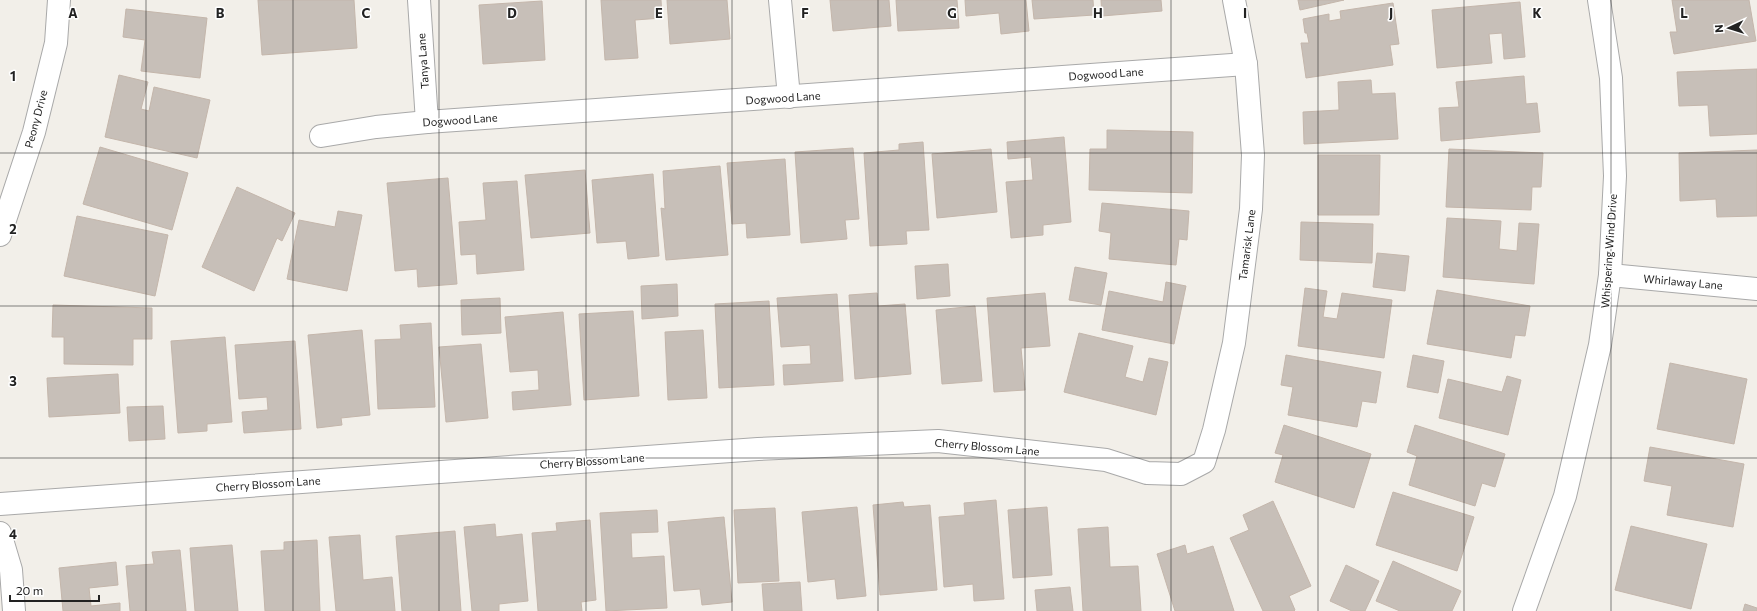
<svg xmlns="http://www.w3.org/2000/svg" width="1757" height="611" font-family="Commissioner,sans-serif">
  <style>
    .building { fill: #c7bfb8; stroke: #c4b6ab }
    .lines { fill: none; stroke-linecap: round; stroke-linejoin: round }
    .street-casing { stroke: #a9a9a9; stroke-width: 24 }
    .street { stroke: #fff; stroke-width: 22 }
    .grid { fill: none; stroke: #222; stroke-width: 1; stroke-opacity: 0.55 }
    .labels { text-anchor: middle; stroke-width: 3; stroke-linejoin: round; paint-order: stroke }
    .street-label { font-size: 11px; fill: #222; stroke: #fff }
    .grid-label { font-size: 13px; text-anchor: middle; font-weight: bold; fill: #222; stroke: #fff; stroke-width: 3; stroke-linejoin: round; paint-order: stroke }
  </style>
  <rect width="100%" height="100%" fill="#f2efe9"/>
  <g class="building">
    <polygon points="258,0 354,0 357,48 262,55"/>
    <polygon points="601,0 661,0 662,18 635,20 638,58 605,60"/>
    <polygon points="667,0 727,0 730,39 670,44"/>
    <polygon points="830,0 889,0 891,26 833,31"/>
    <polygon points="896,0 957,0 959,28 898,31"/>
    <polygon points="965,0 1026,0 1029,31 1001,34 999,13 966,16"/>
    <polygon points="1032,0 1093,0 1094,15 1034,19"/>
    <polygon points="1101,0 1161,0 1162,11 1102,16"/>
    <polygon points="1298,0 1344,0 1300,10"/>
    <polygon points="1672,0 1749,0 1756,41 1674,54 1670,32 1677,32"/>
    <polygon points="542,1 545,60 483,64 479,5"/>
    <polygon points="1520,2 1525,57 1504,59 1502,33 1489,34 1492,63 1437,68 1432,10"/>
    <polygon points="1393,3 1399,44 1390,45 1393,65 1306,78 1301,43 1309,43 1307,33 1305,33 1303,19 1329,14 1329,21 1341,19 1340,11"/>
    <polygon points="126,9 207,18 200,78 141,71 145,40 123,37"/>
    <polygon points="1757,69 1757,134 1710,136 1708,105 1679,106 1677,72"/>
    <polygon points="119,75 148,82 141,109 149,111 154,87 210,100 197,158 105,137"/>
    <polygon points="1524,76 1526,104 1537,103 1540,132 1441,141 1439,108 1459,107 1456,82"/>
    <polygon points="1371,80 1372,94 1395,93 1398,139 1304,144 1303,112 1339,110 1338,82"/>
    <polygon points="1107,130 1193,132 1192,193 1089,190 1090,149 1107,149"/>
    <polygon points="1064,137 1071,222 1043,225 1043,235 1011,238 1006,182 1033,180 1031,157 1008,159 1007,142"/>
    <polygon points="923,142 929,230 906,231 907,244 870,246 864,153 899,150 899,144"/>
    <polygon points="100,147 188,173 172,230 83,204"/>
    <polygon points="853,148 859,219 845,220 847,239 801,243 795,152"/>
    <polygon points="991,149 997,212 937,218 932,154"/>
    <polygon points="1449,149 1543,153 1541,187 1532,187 1531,210 1446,207"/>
    <polygon points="1757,150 1757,216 1717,217 1716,199 1680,201 1679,153"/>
    <polygon points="1318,155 1380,155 1379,215 1318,215"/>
    <polygon points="785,159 790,235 747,238 746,223 732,224 727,163"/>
    <polygon points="720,166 728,255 666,260 661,208 665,209 663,171"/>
    <polygon points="585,170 590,233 531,238 525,175"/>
    <polygon points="653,174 659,256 628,259 626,241 597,243 592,180"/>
    <polygon points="448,178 457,284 418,287 417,269 395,271 387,183"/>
    <polygon points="517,181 524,270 477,274 476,254 461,255 459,222 486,220 483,183"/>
    <polygon points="237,187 295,213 282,241 277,238 254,291 202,267"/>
    <polygon points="1102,203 1189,211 1187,240 1179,239 1176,265 1109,259 1111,233 1099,231"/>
    <polygon points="338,211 362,215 347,291 287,279 299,220 335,227"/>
    <polygon points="77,216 168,235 155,296 64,276"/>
    <polygon points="1447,218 1501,221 1499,249 1517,251 1519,223 1539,224 1534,284 1443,277"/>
    <polygon points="1301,222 1373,224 1372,263 1300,260"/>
    <polygon points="1377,253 1409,256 1405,291 1373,287"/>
    <polygon points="948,264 950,296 917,299 915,266"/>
    <polygon points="1075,267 1107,273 1101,305 1069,300"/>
    <polygon points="1166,282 1186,286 1174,344 1102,330 1109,291 1163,302"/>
    <polygon points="677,284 678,316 642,319 641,286"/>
    <polygon points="1305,288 1327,291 1323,317 1337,319 1342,293 1392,300 1384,358 1298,346"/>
    <polygon points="1437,290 1530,306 1525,336 1515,335 1511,358 1427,344"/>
    <polygon points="877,293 878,306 905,304 911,374 855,379 849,295"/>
    <polygon points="1045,293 1050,346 1021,348 1025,390 994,392 987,298"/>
    <polygon points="837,294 843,381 784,385 783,365 811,364 810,345 781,347 777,298"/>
    <polygon points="500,298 501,333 462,335 461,300"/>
    <polygon points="769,301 774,385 719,388 715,304"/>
    <polygon points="53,305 152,308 152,339 133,339 133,365 64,364 64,337 52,337"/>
    <polygon points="975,306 982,381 942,384 936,310"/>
    <polygon points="633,311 639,396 584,400 579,314"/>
    <polygon points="563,312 571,405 513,410 512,392 539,390 538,370 510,372 505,317"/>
    <polygon points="431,323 435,407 378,409 375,340 401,339 400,325"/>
    <polygon points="362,330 370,415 341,418 342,425 317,428 308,335"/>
    <polygon points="703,330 707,398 668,400 665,332"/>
    <polygon points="1079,333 1133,346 1125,377 1143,382 1149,358 1168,362 1156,415 1064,392"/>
    <polygon points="225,337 232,422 207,424 207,431 178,433 171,341"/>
    <polygon points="295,341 301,429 244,433 242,412 268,410 267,397 239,399 235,345"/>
    <polygon points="481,344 488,418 446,422 439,347"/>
    <polygon points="1286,355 1381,372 1376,403 1362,401 1357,427 1288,415 1293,387 1281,385"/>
    <polygon points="1413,355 1444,361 1438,393 1407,387"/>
    <polygon points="1670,363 1747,379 1734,444 1657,429"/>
    <polygon points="118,374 120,413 49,417 47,378"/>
    <polygon points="1507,376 1521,380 1508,435 1439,418 1448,379 1502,392"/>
    <polygon points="163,406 165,439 129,441 127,407"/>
    <polygon points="1284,425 1371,454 1354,508 1275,482 1283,455 1275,453"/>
    <polygon points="1415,425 1505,454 1495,487 1482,483 1475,506 1409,485 1417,456 1407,452"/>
    <polygon points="1650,447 1744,464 1733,527 1667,515 1672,486 1644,481"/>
    <polygon points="1393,492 1474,517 1457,571 1376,545"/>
    <polygon points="996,500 1004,599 974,601 973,584 944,587 939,517 965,515 964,503"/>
    <polygon points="1273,501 1311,586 1289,596 1295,610 1294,611 1263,611 1230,538 1249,530 1243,515"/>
    <polygon points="903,502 904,507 930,505 937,590 880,595 873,505"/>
    <polygon points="857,507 866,596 837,599 835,579 808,582 802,512"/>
    <polygon points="1047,507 1052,575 1013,578 1008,510"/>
    <polygon points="775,508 779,581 738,583 734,510"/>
    <polygon points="657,510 658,532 631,533 632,558 664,556 667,608 606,611 600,513"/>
    <polygon points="724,517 732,602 702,605 700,589 674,591 668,522"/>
    <polygon points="590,520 596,600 581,602 582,611 538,611 532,533 557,531 556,523"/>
    <polygon points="495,524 496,537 522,534 528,601 499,604 499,611 472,611 464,527"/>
    <polygon points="1631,526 1707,544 1691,609 1615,590"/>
    <polygon points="1108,527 1110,567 1138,566 1141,611 1083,611 1078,529"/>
    <polygon points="455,531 461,611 402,611 396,536"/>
    <polygon points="360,535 363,580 392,577 395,611 336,611 329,537"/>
    <polygon points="317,540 320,611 265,611 261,551 284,550 284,542"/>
    <polygon points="232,545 238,611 195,611 190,548"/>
    <polygon points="1185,545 1187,554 1213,546 1234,611 1175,611 1157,554"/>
    <polygon points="180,550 186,611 130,611 126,566 154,564 152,552"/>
    <polygon points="1393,561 1461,591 1452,611 1400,611 1376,601"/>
    <polygon points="116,562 118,585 89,588 91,606 120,603 120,611 63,611 59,568"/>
    <polygon points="1346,565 1379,581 1365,611 1352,611 1330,601"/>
    <polygon points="800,582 802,611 764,611 762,584"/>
    <polygon points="1070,587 1073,611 1037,611 1035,590"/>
    <polygon points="1745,604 1757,608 1757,611 1743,611"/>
  </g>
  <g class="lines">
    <defs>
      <g id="street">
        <polyline points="419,0 427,122"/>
        <polyline points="780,0 789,97"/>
        <polyline points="321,136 376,127 427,122 1246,64"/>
        <polyline points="0,235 34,132 56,43 59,0"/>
        <polyline points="1610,275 1757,289"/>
        <polyline points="0,504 758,449 938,441 1106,460 1147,473 1181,474 1204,462 1214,430 1234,343 1251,209 1253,155 1246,64 1234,0"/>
        <polyline points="0,533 11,570 14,611"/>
        <polyline points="1524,611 1565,496 1600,345 1610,275 1615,176 1611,78 1599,0"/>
      </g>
    </defs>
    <use href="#street" class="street-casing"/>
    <use href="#street" class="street"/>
  </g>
  <path class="grid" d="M146 0V611M293 0V611M439 0V611M586 0V611M732 0V611M878 0V611M1025 0V611M1171 0V611M1318 0V611M1464 0V611M1611 0V611M0 153H1757M0 306H1757M0 458H1757"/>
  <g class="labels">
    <g class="street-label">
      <text transform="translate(423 61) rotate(-94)" y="4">Tanya Lane</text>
      <text transform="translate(1106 74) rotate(-4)" y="4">Dogwood Lane</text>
      <text transform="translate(783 98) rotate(-4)" y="4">Dogwood Lane</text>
      <text transform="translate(36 119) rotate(-75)" y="4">Peony Drive</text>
      <text transform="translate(460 120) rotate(-4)" y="4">Dogwood Lane</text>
      <text transform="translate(1247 245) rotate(-83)" y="4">Tamarisk Lane</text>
      <text transform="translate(1609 251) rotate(-86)" y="4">Whispering Wind Drive</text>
      <text transform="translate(1683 282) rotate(5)" y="4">Whirlaway Lane</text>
      <text transform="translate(987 447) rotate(5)" y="4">Cherry Blossom Lane</text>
      <text transform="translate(592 461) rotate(-4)" y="4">Cherry Blossom Lane</text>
      <text transform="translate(268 484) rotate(-4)" y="4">Cherry Blossom Lane</text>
    </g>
  </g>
  <g class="grid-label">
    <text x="73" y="18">A</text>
    <text x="220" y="18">B</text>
    <text x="366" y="18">C</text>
    <text x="512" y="18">D</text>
    <text x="659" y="18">E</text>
    <text x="805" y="18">F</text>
    <text x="952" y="18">G</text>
    <text x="1098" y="18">H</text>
    <text x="1245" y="18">I</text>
    <text x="1391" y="18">J</text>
    <text x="1537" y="18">K</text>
    <text x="1684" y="18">L</text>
    <text x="13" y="81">1</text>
    <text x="13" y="234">2</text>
    <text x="13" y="386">3</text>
    <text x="13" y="539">4</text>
  </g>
  <g transform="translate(1729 28) rotate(266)" stroke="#ffffff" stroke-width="3" paint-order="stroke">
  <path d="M0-3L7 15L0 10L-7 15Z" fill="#222222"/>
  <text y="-6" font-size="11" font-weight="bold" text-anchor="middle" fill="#222222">N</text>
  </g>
  <path d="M10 595v6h89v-6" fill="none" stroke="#222222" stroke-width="2"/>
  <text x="16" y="595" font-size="12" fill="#222222" stroke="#ffffff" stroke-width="3" paint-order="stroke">20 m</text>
</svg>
